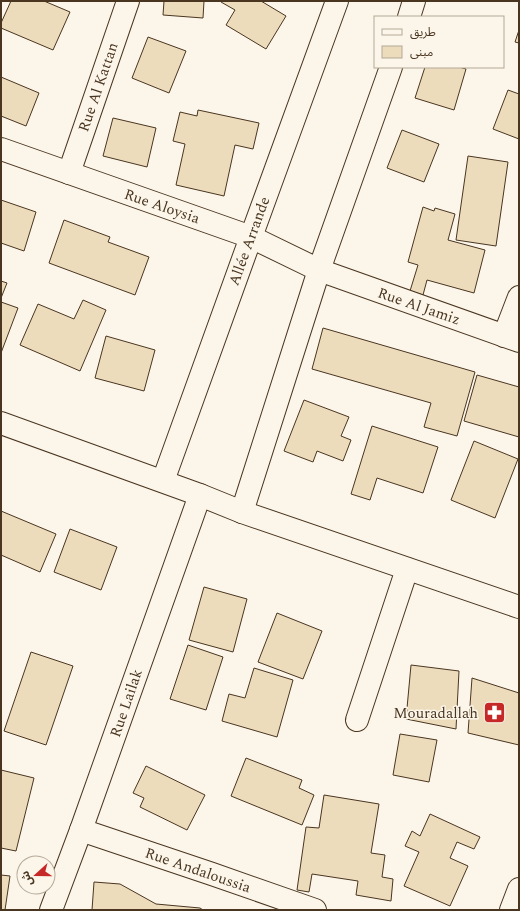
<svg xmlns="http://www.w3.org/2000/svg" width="520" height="911" font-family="Spectral,'Noto Sans Arabic',serif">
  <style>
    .building { fill: #ecdcbc; stroke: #4a3520 }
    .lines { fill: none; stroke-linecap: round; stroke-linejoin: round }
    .street-casing { stroke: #4a3520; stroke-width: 24 }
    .secondary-casing { stroke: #4a3520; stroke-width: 24 }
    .street { stroke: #fbf6e9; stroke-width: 22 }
    .secondary { stroke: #fbf6e9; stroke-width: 22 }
    .labels { text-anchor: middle; stroke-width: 3; stroke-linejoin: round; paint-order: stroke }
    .street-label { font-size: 15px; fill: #4a3520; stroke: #fbf6e9 }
    .poi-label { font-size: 15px; fill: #4a3520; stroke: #fbf6e9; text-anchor: end }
  </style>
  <rect width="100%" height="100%" fill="#fbf6e9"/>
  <g class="building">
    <polygon points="11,1 44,1 70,12 53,50 1,28 1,23"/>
    <polygon points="164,1 204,1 203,18 163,15"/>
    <polygon points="222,1 261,1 286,16 266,49 226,25 235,10 221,2"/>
    <polygon points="519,30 519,43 515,42"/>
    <polygon points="148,37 186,51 169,93 132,78"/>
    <polygon points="425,67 459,67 466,69 454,110 415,98"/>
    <polygon points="1,77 39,93 26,126 1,116"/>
    <polygon points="508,90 519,94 519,139 493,129"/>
    <polygon points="198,110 259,123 253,149 235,145 224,196 176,185 185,144 173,141 180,112 197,116"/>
    <polygon points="113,118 156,128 147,167 103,156"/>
    <polygon points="402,130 439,144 424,182 387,168"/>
    <polygon points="468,156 508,162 496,246 456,240"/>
    <polygon points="1,200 36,212 24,251 1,243"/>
    <polygon points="423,207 434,211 435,208 455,214 448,240 485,250 474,293 427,280 423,295 410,291 418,265 408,262"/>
    <polygon points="64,220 110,237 108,242 149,257 135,295 49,263"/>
    <polygon points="1,281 7,283 1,298"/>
    <polygon points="83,300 106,310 80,371 20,345 38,304 74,319"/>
    <polygon points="1,302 18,308 1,353"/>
    <polygon points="323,328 475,372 457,436 424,427 431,403 312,369"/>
    <polygon points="106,336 155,350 144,391 95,378"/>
    <polygon points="477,375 519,387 519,437 464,421"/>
    <polygon points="304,400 349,417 341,436 351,440 343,461 317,451 313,462 284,451"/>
    <polygon points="372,426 438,447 423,493 377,478 370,500 351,494"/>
    <polygon points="474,441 518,459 495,518 451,500"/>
    <polygon points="1,511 56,534 40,572 1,555"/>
    <polygon points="70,529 117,547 101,590 54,572"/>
    <polygon points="204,587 247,599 233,652 189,640"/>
    <polygon points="277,613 322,631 303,679 258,662"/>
    <polygon points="188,645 223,657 206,710 170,699"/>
    <polygon points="31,652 73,666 46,745 4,731"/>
    <polygon points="411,665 459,671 456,729 406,719"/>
    <polygon points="254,668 293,680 277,737 222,721 229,694 245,698"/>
    <polygon points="472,678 519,693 519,745 468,733"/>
    <polygon points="400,734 437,740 429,782 393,775"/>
    <polygon points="246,758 302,780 299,788 314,795 302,825 231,796"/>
    <polygon points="146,766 205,795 187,830 140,807 144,798 133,793"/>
    <polygon points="1,770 34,778 16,851 1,848"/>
    <polygon points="324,795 379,804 371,853 385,855 382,877 393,879 391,901 356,895 358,881 312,874 309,892 297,890 306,827 319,828"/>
    <polygon points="430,814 480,837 474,849 457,842 450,858 468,866 450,906 404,886 419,852 405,846 412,831 420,836"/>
    <polygon points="1,875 10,876 5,910 1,910"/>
    <polygon points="94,882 120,884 156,904 200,908 203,910 92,910"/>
  </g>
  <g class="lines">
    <defs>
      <g id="street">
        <polyline points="409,17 414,1"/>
        <polyline points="1,149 251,237 319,270 519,341"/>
        <polyline points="69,173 128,1"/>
        <polyline points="504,336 519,297"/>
        <polyline points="163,481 251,237 337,1"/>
        <polyline points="242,512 319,270 391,67"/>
        <polyline points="357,720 407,569"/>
        <polyline points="81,830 212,874 315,910"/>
        <polyline points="51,910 81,830 200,495"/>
        <polyline points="511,910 519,889"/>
      </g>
      <polyline id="secondary" points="1,423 200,495 242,512 519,607"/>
    </defs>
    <use href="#street" class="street-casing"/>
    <use href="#secondary" class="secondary-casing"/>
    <use href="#street" class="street"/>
    <use href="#secondary" class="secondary"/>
  </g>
  <defs>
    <symbol id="pharmacy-square" viewBox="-11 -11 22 22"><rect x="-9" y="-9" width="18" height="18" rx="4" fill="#c62828" stroke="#fbf6e9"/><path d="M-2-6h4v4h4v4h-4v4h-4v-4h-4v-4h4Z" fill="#fff"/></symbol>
  </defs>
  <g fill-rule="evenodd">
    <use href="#pharmacy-square" x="482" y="700" width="25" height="25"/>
  </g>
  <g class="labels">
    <g class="street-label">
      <text transform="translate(98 87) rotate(-71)" y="5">Rue Al Kattan</text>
      <text transform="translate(162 206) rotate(19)" y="5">Rue Aloysia</text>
      <text transform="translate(249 241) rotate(-70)" y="5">Allée Arrande</text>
      <text transform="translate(419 306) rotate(19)" y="5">Rue Al Jamiz</text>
      <text transform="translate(126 703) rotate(-71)" y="5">Rue Lailak</text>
      <text transform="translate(198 870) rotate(19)" y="5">Rue Andaloussia</text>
    </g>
    <g class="poi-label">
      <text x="478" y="718">Mouradallah</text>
    </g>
  </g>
  <rect width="520" height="911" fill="none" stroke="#4a3520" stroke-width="4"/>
  <rect x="374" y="16" width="130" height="52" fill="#fbf6e9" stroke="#b4a999"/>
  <rect x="382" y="29" width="20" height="6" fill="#fbf6e9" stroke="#b4a999"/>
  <text x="410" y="36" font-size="12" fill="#4a3520">طريق</text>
  <rect x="382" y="46" width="20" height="12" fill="#ecdcbc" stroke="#b4a999"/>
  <text x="410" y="56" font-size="12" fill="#4a3520">مبنى</text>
  <g transform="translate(36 875) rotate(249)"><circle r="19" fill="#fbf6e9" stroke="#b4a999"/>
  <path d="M0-3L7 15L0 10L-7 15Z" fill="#c62828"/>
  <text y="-6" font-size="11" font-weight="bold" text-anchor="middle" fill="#4a3520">ش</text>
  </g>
</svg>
